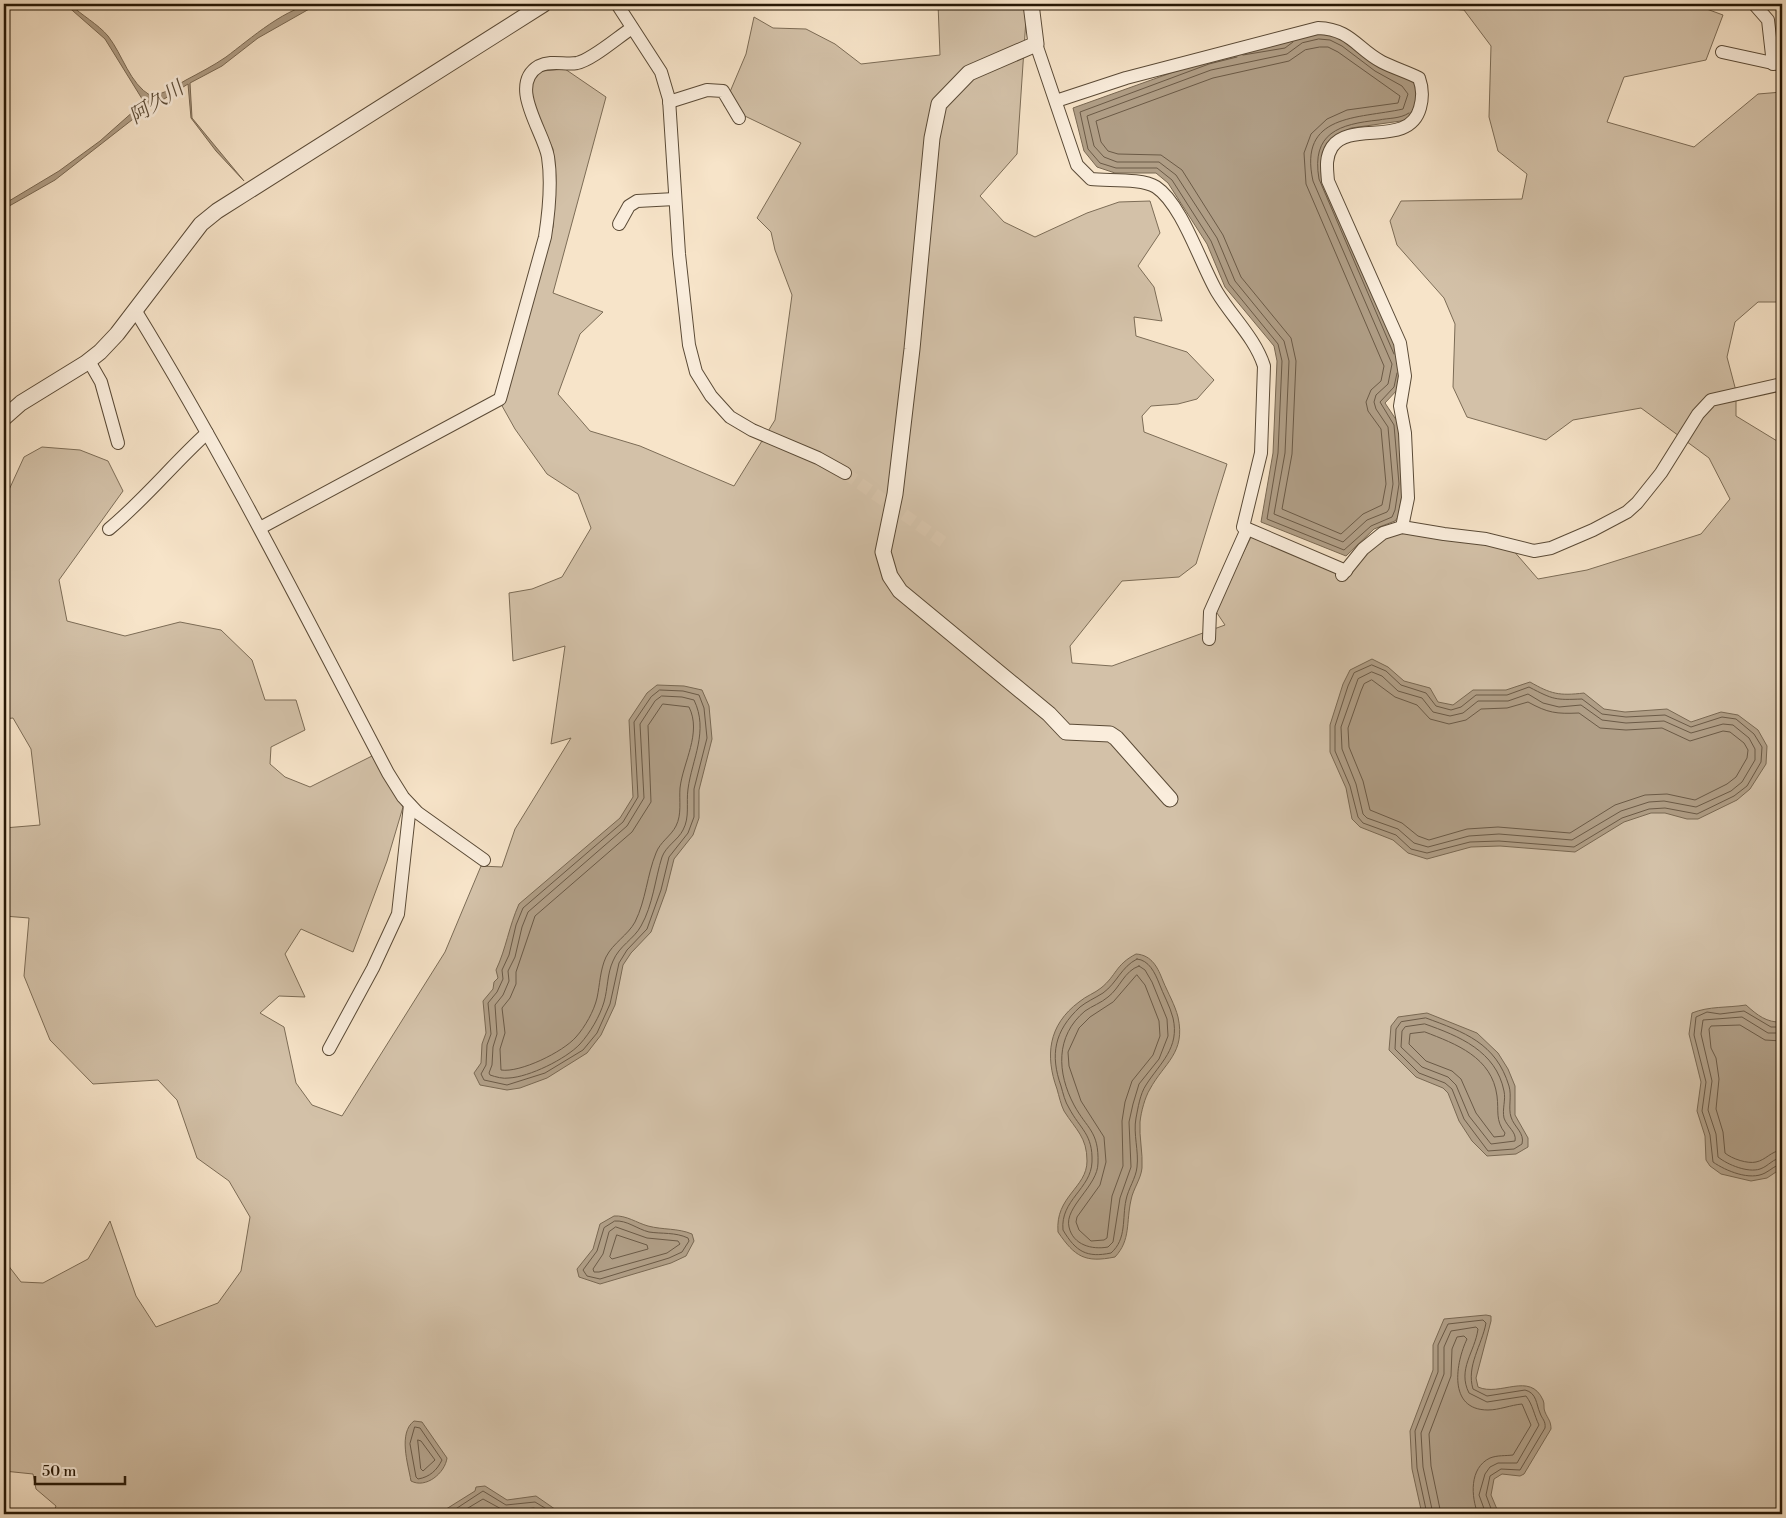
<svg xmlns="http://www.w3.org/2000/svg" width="1786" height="1518" font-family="'Libre Bodoni','Noto Serif JP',serif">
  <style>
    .green { fill: #d3c1a8; stroke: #7c6c56 }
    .water { fill: #b09e86; stroke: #796852 }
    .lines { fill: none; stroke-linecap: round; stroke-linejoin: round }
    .shore { stroke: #6b5a46; stroke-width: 1 }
    .minor-tunnel { stroke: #d8c5ac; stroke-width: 12; stroke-dasharray: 12 6; stroke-linecap: butt }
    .minor-casing { stroke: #5a4a36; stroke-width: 14 }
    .tertiary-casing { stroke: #5a4a36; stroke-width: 17 }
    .minor { stroke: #faeddc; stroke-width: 12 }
    .tertiary { stroke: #faeddc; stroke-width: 15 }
    .labels { text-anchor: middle; stroke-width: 5; stroke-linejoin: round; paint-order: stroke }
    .water-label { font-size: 20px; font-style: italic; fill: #5d4d39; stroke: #faeddc }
  </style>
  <rect width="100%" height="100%" fill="#f7e4c9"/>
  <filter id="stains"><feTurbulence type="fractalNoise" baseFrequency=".004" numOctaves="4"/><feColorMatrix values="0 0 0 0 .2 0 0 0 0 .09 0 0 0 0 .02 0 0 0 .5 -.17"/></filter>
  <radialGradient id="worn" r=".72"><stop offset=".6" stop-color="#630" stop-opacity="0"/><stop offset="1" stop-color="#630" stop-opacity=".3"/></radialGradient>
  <polygon class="green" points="938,4 1027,4 1017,154 980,196 1004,222 1035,237 1087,213 1119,202 1150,201 1160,233 1138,266 1154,287 1162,321 1134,317 1136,336 1187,352 1214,380 1197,399 1178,404 1151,406 1142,416 1144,432 1227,464 1196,564 1179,577 1122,581 1070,646 1072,663 1112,666 1225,625 1215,610 1251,537 1348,578 1358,563 1387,534 1403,530 1512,549 1538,579 1587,570 1701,534 1730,499 1709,458 1641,408 1573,420 1546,440 1467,417 1453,387 1455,324 1444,298 1397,245 1390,221 1401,201 1522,199 1527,174 1498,151 1489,117 1491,46 1464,10 1390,4 1693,4 1723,15 1706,60 1624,77 1607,122 1694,147 1758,94 1782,92 1782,302 1758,302 1735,322 1727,357 1736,391 1736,416 1782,444 1782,1514 53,1514 56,1506 36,1489 33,1474 4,1471 4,1260 21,1282 43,1283 88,1259 110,1221 136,1296 156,1327 218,1303 241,1271 250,1217 229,1181 197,1158 177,1100 158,1080 93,1084 50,1040 24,976 29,918 4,916 4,828 40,825 31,749 13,718 4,719 4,574 8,545 8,492 24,457 42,447 80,450 108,461 123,491 59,580 67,621 125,636 180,622 221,630 252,660 265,700 296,700 305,730 271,747 270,764 285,777 310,787 372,756 403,807 387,861 353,952 301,929 285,954 305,997 279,996 260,1013 284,1027 296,1083 312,1105 342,1116 445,952 481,866 502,867 515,829 571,738 551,744 565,646 513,661 509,593 532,589 562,577 591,528 578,494 547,474 515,429 501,404 553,227 555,184 553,149 534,110 531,97 533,80 542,71 565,69 606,97 553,293 603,312 580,334 558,394 590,431 640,446 734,486 775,420 792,295 775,250 771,232 757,218 801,143 724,106 746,54 754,17 773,28 806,29 835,44 861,64 940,55"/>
  <g class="water">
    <path d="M65 4H70C81 15 98 24 108 36 123 55 129 83 151 96 164 94 174 87 186 80 199 73 213 66 226 57 249 40 289 4 318 4L258 38 222 66 190 83 192 118 244 181 216 151 191 118 188 84 137 116 55 180 4 209V204L59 171 100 141 144 102 105 39Z"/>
    <path d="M1333 28 1408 76C1425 94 1417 100 1408 120L1351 128 1335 136 1323 154 1403 363 1398 389 1385 403 1399 424 1404 484 1398 517 1395 521 1374 529 1346 556 1261 522 1273 453 1277 361 1274 346 1225 287 1207 244 1168 183 1156 173H1115L1097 167 1084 151 1073 108 1207 60Z"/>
    <path d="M1372 659 1388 667 1404 681 1430 688 1438 702 1453 705 1473 690H1506L1530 682C1551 694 1559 696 1584 693L1604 709 1625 712 1667 709 1691 722 1721 712 1738 715 1758 730 1767 746 1766 764 1750 789 1737 800 1698 819H1687L1665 813H1651L1624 822 1575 852 1500 846 1471 847 1427 859 1408 853 1393 840 1360 827 1352 819 1346 788 1330 752V725L1343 684 1350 670Z"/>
    <path d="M657 685 684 686 702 690 709 706 712 739 699 790V818L693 835 674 859 666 891 651 932 631 953 623 965 615 1005 601 1035 587 1053 547 1078 520 1088 507 1090 480 1085 474 1073 481 1063 482 1044 486 1033 483 1001 493 989 494 982 498 978 496 970C506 949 509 926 519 904L620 818 633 797 629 720 647 693Z"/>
    <path d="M1136 954C1152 955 1158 968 1163 981 1168 993 1175 1005 1178 1017 1186 1053 1164 1063 1150 1089 1145 1097 1141 1112 1140 1122 1139 1137 1143 1153 1142 1168 1141 1179 1133 1189 1131 1200 1126 1222 1131 1240 1115 1257 1085 1263 1075 1257 1058 1232 1055 1196 1087 1188 1087 1161 1087 1137 1076 1130 1064 1111 1061 1105 1059 1096 1057 1089 1045 1056 1048 1025 1079 1002 1086 996 1095 993 1101 988 1117 975 1115 965 1136 954Z"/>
    <path d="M1746 1005C1757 1015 1767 1023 1782 1022V1168L1767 1178 1751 1181 1721 1174 1710 1166 1706 1160 1705 1136 1697 1111 1701 1082 1689 1034 1692 1013C1709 1006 1727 1008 1746 1005Z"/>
    <polygon points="1427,1013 1477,1033 1498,1053 1508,1069 1515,1086 1515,1115 1528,1138 1528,1147 1516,1154 1487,1156 1472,1141 1459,1121 1448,1093 1443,1088 1416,1077 1389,1050 1391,1026 1398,1017"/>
    <path d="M614 1216C626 1215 637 1223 648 1226 663 1230 678 1228 692 1234L694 1241 686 1256 671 1263 600 1284 579 1277 577 1269 593 1249 600 1224Z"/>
    <path d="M1486 1315 1491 1316V1321L1476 1378 1478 1387C1500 1397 1530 1371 1543 1400 1545 1404 1543 1408 1545 1412 1548 1419 1551 1421 1551 1429L1524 1474 1520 1476 1502 1474 1494 1479 1491 1495 1499 1514H1422L1412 1469 1410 1431 1433 1370V1345L1444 1319Z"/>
    <path d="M414 1421 422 1422 447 1458C445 1473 426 1489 411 1481 408 1464 398 1433 414 1421Z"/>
    <polygon points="485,1486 507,1500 536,1496 562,1514 443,1514 443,1511 475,1491 476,1487"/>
  </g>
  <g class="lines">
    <g class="shore">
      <path d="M1319 39 1330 40 1342 46 1375 71 1402 86 1408 94 1403 109C1358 119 1298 113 1313 181L1392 364 1388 384 1376 395 1374 402 1376 409 1388 427 1393 484 1389 509 1387 512 1367 520 1343 542 1274 514 1285 453 1289 361 1284 341 1235 281 1217 238 1176 175 1159 162H1117L1104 157 1094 146 1087 116 1211 70 1287 54 1302 43Z"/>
      <polygon points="1320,47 1328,47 1338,52 1400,96 1398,103 1347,110 1327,119 1311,134 1304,153 1306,184 1384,366 1381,381 1371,390 1366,402 1368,411 1381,429 1386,484 1382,505 1363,514 1341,534 1282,509 1292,454 1296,361 1291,338 1241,277 1223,235 1182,170 1161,155 1118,154 1108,151 1101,142 1096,121 1213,78 1289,61 1305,50"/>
      <polyline points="1243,55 1285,48 1293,42"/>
      <polyline points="1237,57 1209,64 1080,112 1088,149 1100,163 1116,168 1157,168 1172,180 1211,241 1229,284 1278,344 1282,361 1278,453 1267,519 1344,550 1371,526 1392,517 1395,510 1399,484 1394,425 1380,402 1394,387 1397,373"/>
      <path d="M1394 354 1319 179C1311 133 1339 124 1379 120 1388 118 1400 119 1409 113"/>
      <path d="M1372 665 1386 671 1401 685 1426 693 1436 706 1451 710 1461 707 1476 695H1507L1529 687C1554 700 1555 700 1582 699L1602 714 1626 717 1665 715 1691 727 1722 717 1736 719 1754 734 1762 747 1761 762 1747 786 1734 796 1697 814 1665 808 1649 809 1622 818 1574 847 1499 841 1470 842 1427 853 1411 849 1396 835 1363 823 1358 817 1350 786 1335 751V726L1348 686 1354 673Z"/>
      <polygon points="1372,672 1382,676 1398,691 1422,698 1433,712 1450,716 1463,713 1478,701 1508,701 1528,694 1543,703 1559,707 1581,705 1602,720 1626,723 1664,721 1691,733 1723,724 1733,725 1749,738 1755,749 1755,760 1742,782 1731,791 1696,807 1664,801 1649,802 1621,811 1572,840 1499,834 1469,836 1428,847 1414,843 1398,829 1367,818 1363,814 1356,784 1342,749 1341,727 1358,679"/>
      <path d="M1372 680 1395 697 1417 705 1430 719 1449 724 1466 720 1481 709 1507 708 1528 702C1548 713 1556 714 1579 713L1600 728 1626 730 1662 728 1690 741 1723 731 1730 732 1744 743 1748 750 1747 758 1736 777 1727 784 1695 800 1667 794 1645 795 1615 805 1570 833 1498 827 1467 829 1429 840 1418 836 1402 823 1370 810 1363 781 1349 747 1348 728 1361 691 1364 684Z"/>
      <polygon points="660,690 683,691 699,695 704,708 707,738 694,789 694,817 688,833 669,857 661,890 647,929 627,950 619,963 610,1004 597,1033 583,1050 545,1073 507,1085 484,1080 481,1074 486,1065 487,1045 491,1034 488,1003 497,992 503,979 502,970 509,955 516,925 523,908 623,822 638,797 634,722 651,697"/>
      <path d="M662 696 682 697 694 700C709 731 692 759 688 789 686 803 690 817 683 830 678 840 666 846 662 857 655 879 653 905 641 926 634 939 619 946 613 961 607 974 608 988 604 1002 600 1016 590 1033 580 1044 566 1059 529 1077 509 1078 503 1079 496 1077 490 1075L489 1073 492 1065 493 1047 497 1034 495 1005 503 995 509 981 508 971 515 957 522 927 528 912 627 826 644 798 640 724 655 701Z"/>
      <path d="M663 704 689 707C702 733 683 762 680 788 679 801 682 814 676 826 671 836 660 842 656 853 647 875 646 900 635 922 628 935 613 943 606 957 600 970 600 984 597 998 594 1011 585 1027 576 1037 563 1052 520 1073 501 1070L500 1049 505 1033 502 1008 510 998 516 984V972L535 916 632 832 651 802 648 726Z"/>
      <path d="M1137 959C1149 960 1155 973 1159 983 1163 994 1170 1006 1173 1018 1180 1048 1160 1063 1146 1085 1140 1094 1138 1108 1136 1118 1133 1134 1139 1151 1137 1167 1136 1178 1128 1189 1126 1200 1122 1218 1127 1239 1111 1253 1087 1258 1076 1252 1063 1230 1060 1200 1091 1189 1092 1162 1093 1134 1080 1129 1069 1108 1065 1102 1063 1093 1061 1086 1050 1055 1054 1031 1080 1007 1086 1002 1095 998 1103 993 1117 983 1121 967 1137 959Z"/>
      <path d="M1139 966 1145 970 1152 982 1167 1019 1168 1036 1159 1059 1139 1084 1133 1104 1129 1122 1131 1167 1120 1198 1113 1242 1108 1247C1092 1250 1073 1245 1069 1227 1064 1207 1098 1186 1098 1163 1099 1131 1087 1129 1074 1105 1057 1073 1055 1036 1085 1011 1092 1006 1101 1003 1108 997 1120 988 1124 971 1139 966Z"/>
      <polygon points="1137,975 1145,985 1159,1021 1160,1036 1153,1055 1132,1081 1125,1102 1122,1121 1123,1166 1112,1196 1107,1238 1104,1240 1091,1241 1079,1230 1076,1222 1077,1217 1100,1185 1106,1162 1104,1137 1081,1101 1069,1066 1068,1052 1079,1028 1090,1017 1113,1002"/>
      <path d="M1426 1018C1464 1032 1496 1043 1509 1086 1512 1096 1508 1108 1511 1117 1514 1127 1525 1133 1522 1144L1514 1149 1488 1151 1464 1119 1452 1089 1445 1083 1419 1073 1395 1049 1396 1029 1401 1022Z"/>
      <path d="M1425 1024C1459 1036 1496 1051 1504 1091 1506 1100 1502 1109 1504 1118 1507 1127 1517 1132 1515 1141L1491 1144 1469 1116 1456 1085 1448 1077 1422 1067 1401 1047 1402 1031 1405 1027Z"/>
      <path d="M1782 1027H1771L1744 1011 1720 1014 1707 1012 1696 1017 1694 1035 1706 1082 1702 1111 1710 1135 1713 1162C1726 1171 1750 1181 1765 1173 1771 1170 1775 1165 1782 1164"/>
      <path d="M1425 1032C1456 1044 1492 1057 1497 1096 1499 1111 1495 1120 1505 1133L1504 1136 1494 1137 1476 1113 1461 1079 1452 1071 1426 1061 1409 1044 1410 1034Z"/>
      <path d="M1782 1033H1768L1742 1017 1703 1020 1701 1034 1712 1081 1708 1110 1716 1134 1718 1157C1728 1165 1748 1173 1760 1169 1769 1166 1773 1158 1782 1158"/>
      <path d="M1782 1041 1765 1040 1740 1025 1711 1026 1709 1029 1711 1048 1716 1058 1719 1079 1716 1109 1723 1132 1725 1153C1732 1159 1748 1164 1756 1162 1766 1160 1771 1151 1782 1150"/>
      <path d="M615 1221C627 1220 637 1229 649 1232 662 1234 675 1232 688 1238L689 1241 682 1252 669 1258 600 1279 587 1276 583 1270 597 1251 604 1228Z"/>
      <polygon points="616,1227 647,1238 678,1241 680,1244 667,1253 599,1272 594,1272 593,1269 603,1254 609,1232"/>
      <polygon points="617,1235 647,1245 648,1249 612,1259 610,1257"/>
      <path d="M415 1427 420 1428 442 1460C437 1470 430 1477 418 1479L416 1477 410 1444Z"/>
      <polygon points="418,1440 421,1441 435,1460 423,1471 421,1469"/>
      <polyline points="448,1514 483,1491 506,1505 535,1502 555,1514"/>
      <polyline points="458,1514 483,1499 505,1511 534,1508 544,1514"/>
      <path d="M1427 1514 1417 1468 1415 1431 1438 1372V1345L1448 1324 1483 1320 1486 1323C1482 1345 1466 1366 1473 1389L1487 1396 1525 1390C1537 1393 1536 1404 1540 1413 1542 1419 1546 1421 1545 1428L1520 1470 1501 1469 1490 1476 1486 1495 1493 1514"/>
      <path d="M1433 1514 1423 1467 1421 1433 1444 1374V1347L1451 1331 1476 1327 1478 1329C1475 1352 1457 1369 1469 1393L1487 1402 1526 1396C1533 1405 1534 1415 1539 1425L1517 1463H1498L1490 1467 1485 1474 1479 1495 1486 1514"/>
      <path d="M1441 1514 1431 1466 1429 1434 1451 1376 1452 1349 1457 1337 1464 1336 1467 1339C1456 1362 1447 1410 1488 1410 1499 1410 1511 1405 1522 1404L1531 1425 1513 1455C1505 1456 1498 1455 1490 1458 1469 1468 1471 1497 1478 1514"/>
    </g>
    <polyline class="minor-tunnel" points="845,473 943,542"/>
    <defs>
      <g id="minor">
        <polyline points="617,4 661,72 669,99 679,254 689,345 696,372 711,396 730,417 752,430 818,458 845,473"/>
        <polyline points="1754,4 1768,20 1773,64"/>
        <path d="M1036 44 1077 165 1091 179C1108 181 1142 178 1156 187 1182 204 1201 265 1217 292 1232 317 1255 338 1264 366L1261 453 1243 527 1346 571"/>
        <polyline points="1722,52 1782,65"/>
        <path d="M1056 101 1126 78 1318 28C1351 29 1357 49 1382 62 1394 68 1407 72 1419 78 1423 89 1423 97 1420 108 1409 148 1350 120 1332 147 1325 158 1327 169 1328 181L1400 343 1405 376 1400 406 1405 433 1408 498 1402 527"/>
        <polyline points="669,102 707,90 723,91 739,118"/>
        <polyline points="619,224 629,206 637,201 675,199"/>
        <path d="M135 310C227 460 306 617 388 773L403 797 418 813 484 860"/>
        <polyline points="89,361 101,382 118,443"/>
        <path d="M260 528 500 399 545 237C549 211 552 183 548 157 544 132 507 85 539 66 551 60 565 65 577 63 592 60 618 37 632 28"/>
        <path d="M109 529C144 500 173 464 207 433"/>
        <polyline points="1342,575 1363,549 1383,533 1402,527 1444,534 1486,539 1534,551 1551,548 1593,530 1627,512 1637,503 1661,473 1698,414 1711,400 1782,384"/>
        <polyline points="1209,639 1210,612 1247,529"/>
        <polyline points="329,1049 373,968 398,914 410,805"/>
      </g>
      <g id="tertiary">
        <polyline points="1031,4 1036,44 969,73 939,104 932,138 912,349 895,494 883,552 890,576 900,591 1049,714 1066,732 1110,734 1116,738 1170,799"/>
        <polyline points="4,418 21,403 86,363 100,352 117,334 201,224 217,211 544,4"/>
      </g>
    </defs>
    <use href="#minor" class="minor-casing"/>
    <use href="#tertiary" class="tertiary-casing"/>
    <use href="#minor" class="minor"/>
    <use href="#tertiary" class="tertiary"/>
  </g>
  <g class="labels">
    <g class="water-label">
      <text transform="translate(156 102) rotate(-33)" y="7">阿久川</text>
    </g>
  </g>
  <rect width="1786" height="1518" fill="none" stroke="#f7e4c9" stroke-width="20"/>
  <rect x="5" y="5" width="1776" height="1508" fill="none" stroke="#261705" stroke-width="2.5"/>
  <rect x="10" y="10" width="1766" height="1498" fill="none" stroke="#261705"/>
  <path d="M35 1476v8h90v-8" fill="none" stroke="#261705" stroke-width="2.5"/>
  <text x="42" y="1476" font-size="15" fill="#261705" stroke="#faeddc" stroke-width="4" paint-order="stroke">50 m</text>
  <rect width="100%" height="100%" filter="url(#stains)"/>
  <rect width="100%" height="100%" fill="url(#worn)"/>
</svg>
